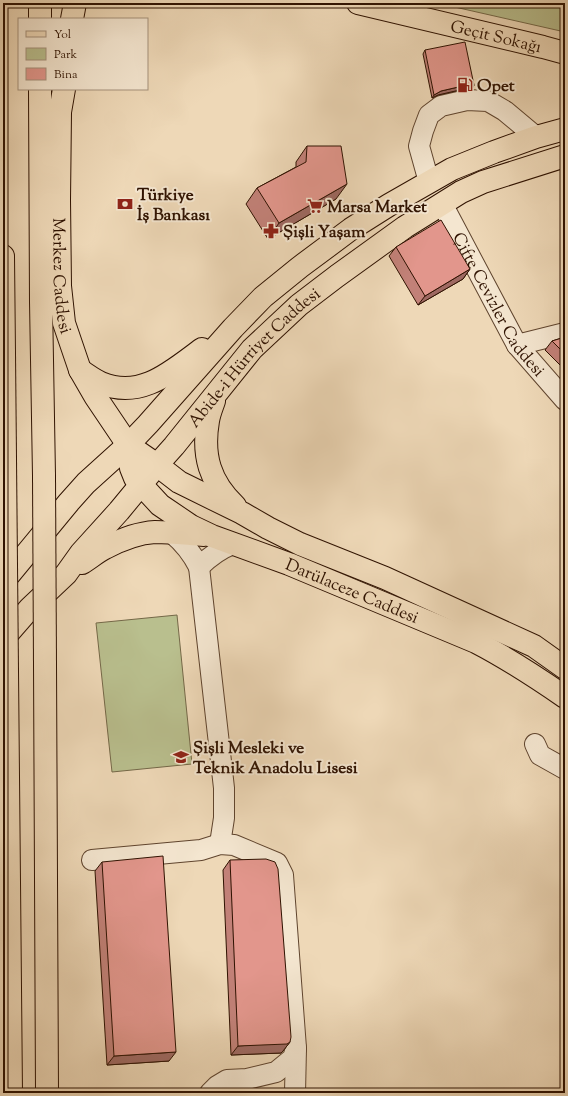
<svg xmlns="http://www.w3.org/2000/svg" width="568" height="1096" font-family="'Sorts Mill Goudy',serif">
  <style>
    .green { fill: #b9bf8e; stroke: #746848 }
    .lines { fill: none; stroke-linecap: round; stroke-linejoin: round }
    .minor-casing { stroke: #5f442e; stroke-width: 22 }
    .major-casing { stroke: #2f1201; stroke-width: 24 }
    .highway-casing { stroke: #2f1201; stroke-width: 24 }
    .minor { stroke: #f4e6d0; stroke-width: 20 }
    .major { stroke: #eed8b7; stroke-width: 22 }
    .highway { stroke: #eed8b7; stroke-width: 22 }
    .highway-bridge-casing { stroke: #2f1201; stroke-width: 24; stroke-linecap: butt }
    .highway-bridge { stroke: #eed8b7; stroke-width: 22 }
    .wall { fill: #c28178; stroke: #2f1201 }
    .shaded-wall { fill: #9e6962; stroke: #2f1201 }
    .building { fill: #e2968c; stroke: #2f1201 }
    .labels { text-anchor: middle; stroke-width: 4; stroke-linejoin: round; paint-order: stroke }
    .street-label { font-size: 17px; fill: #2f1201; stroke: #f4e6d0 }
    .poi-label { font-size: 17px; font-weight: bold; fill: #2f1201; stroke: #f4e6d0; text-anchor: start }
  </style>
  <rect width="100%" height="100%" fill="#eed8b7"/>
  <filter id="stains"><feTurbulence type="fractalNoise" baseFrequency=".005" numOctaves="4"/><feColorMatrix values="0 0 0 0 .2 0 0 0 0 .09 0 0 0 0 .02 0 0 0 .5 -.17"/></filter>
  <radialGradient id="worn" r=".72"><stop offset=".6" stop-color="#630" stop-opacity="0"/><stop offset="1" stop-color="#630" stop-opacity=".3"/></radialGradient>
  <g class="green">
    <polygon points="437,3 565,3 565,32"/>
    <polygon points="177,615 192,764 112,772 96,623"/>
  </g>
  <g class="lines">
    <defs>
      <g id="minor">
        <polyline points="429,182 419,146 423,131 429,115 441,106 467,100 488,101 505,111 536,137"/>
        <path id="s1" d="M441 204 447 213 517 345 565 400"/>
        <polyline points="517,345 565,333"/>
        <path d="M172 533C184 543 192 553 199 567 210 556 220 549 233 544"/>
        <polyline points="199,567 224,788 224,818 220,844"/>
        <polyline points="535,744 540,755 565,769"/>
        <polyline points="92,860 201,850 220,844 234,845 277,863 283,875 296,1048 293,1058 276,1072 247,1079 227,1080 217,1086 210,1093"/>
        <polyline points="295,1093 296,1048"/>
      </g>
      <g id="major">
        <path id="s2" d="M358 3 543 47 565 53"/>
        <polyline points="72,19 75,3"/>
        <path id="s3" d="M64 89 60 112 59 200 60 286 64 323 80 370 95 396 128 445 157 465 179 482 242 513 268 528 300 544 385 578 534 646 565 668"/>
        <path d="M80 370C87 375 94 380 101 383 141 400 172 371 202 349"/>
        <path d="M214 401C212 407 209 414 208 421 202 456 210 482 235 506"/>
        <path id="s4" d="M128 445 131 468 135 478 160 505 191 526 212 536 289 564 476 642C507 658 536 677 565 697"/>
        <path d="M82 563C90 558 97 552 105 548 120 540 138 533 155 532 171 532 188 534 204 535"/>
        <polyline points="3,582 69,502 86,483 128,445 148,424 233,328 263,297 300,267 351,229 389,205 452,169 494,152 536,137 565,129"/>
        <path id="s5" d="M3 639 30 608 66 574 81 553 119 511 157 465 174 446 252 349 299 305 337 276 405 227 461 192 483 182 565 156"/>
      </g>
      <g id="highway">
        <polyline points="40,3 40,19"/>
        <polyline points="40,89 41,302 44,476"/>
        <polyline points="3,256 4,353"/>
        <polyline points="45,665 47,1093"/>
        <polyline points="7,671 11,1093"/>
      </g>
    </defs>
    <use href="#minor" class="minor-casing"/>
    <use href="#major" class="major-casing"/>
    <use href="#highway" class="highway-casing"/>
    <use href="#minor" class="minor"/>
    <use href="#major" class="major"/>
    <use href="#highway" class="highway"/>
    <defs>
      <g id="highway-bridge">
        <polyline points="4,353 7,671"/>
        <polyline points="44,476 45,665"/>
      </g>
    </defs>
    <use href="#highway-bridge" class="highway-bridge-casing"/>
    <use href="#highway-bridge" class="highway-bridge"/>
  </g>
  <g class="wall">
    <polygon points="425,50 474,85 472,89 464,89 438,95 432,98 423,54"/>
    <polygon points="307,146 336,199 268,239 246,204 257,188 296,167 296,162"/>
    <polygon points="396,247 470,269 463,279 418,305 389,256"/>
    <polygon points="565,337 565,370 545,350 552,341"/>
    <polygon points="230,860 290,1042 283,1051 281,1053 231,1055 223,870"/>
    <polygon points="102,862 169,1061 107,1065 95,871"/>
  </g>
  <g class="shaded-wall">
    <polygon points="467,85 474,85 472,89 464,89 438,95 432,98 434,95 441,91"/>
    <polygon points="347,184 336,199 268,239 279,223"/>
    <polygon points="470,269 463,279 418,305 425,296"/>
    <polygon points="290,1042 283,1051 281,1053 231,1055 238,1046"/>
    <polygon points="176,1052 169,1061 107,1065 114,1056"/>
  </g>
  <g class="building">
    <polygon points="465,42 474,85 467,85 441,91 434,95 425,50"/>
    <polygon points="307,146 341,146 347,184 279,223 257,188 306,162"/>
    <polygon points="441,220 470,269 425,296 396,247"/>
    <polygon points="565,337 565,354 552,341"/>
    <polygon points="163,856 176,1052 114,1056 102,862"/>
    <polygon points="266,859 275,862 278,869 291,1037 290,1042 287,1044 238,1046 230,860"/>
  </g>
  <defs>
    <symbol id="fuel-bare" viewBox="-9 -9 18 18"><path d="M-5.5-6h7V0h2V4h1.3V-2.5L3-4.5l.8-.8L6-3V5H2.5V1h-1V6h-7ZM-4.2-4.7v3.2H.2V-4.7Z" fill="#8f2418" stroke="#f4e6d0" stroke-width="2.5" paint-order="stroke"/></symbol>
    <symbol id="bank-bare" viewBox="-9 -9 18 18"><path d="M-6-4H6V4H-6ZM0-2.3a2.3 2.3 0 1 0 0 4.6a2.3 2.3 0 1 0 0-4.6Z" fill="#8f2418" stroke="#f4e6d0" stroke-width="2.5" paint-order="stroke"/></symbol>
    <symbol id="supermarket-bare" viewBox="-9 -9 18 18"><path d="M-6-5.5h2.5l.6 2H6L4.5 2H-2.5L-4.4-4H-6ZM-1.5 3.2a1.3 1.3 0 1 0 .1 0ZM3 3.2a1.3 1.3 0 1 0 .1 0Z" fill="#8f2418" stroke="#f4e6d0" stroke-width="2.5" paint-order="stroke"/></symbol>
    <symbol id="pharmacy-bare" viewBox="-9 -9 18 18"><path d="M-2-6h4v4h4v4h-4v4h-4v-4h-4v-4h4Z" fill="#8f2418" stroke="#f4e6d0" stroke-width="2.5" paint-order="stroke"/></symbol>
    <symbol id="school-bare" viewBox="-9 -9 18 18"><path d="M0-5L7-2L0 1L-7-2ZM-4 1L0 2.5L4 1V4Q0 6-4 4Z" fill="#8f2418" stroke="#f4e6d0" stroke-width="2.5" paint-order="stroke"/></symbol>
  </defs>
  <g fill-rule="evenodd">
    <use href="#fuel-bare" x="454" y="74" width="22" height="22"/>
    <use href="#bank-bare" x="114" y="193" width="22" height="22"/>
    <use href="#supermarket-bare" x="304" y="195" width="22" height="22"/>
    <use href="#pharmacy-bare" x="260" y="220" width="22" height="22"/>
    <use href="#school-bare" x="170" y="746" width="22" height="22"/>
  </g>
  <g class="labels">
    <g class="street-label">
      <text dy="6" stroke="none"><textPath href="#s2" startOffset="142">Geçit Sokağı</textPath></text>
      <text dy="6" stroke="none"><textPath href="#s3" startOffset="187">Merkez Caddesi</textPath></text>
      <text dy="6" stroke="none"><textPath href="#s1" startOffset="116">Çifte Cevizler Caddesi</textPath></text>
      <text dy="6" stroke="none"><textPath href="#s5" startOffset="378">Abide-i Hürriyet Caddesi</textPath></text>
      <text dy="6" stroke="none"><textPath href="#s4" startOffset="282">Darülaceze Caddesi</textPath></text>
    </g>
    <g class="poi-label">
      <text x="477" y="91">Opet</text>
      <text x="137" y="200">Türkiye<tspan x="137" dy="20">İş Bankası</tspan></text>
      <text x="327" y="212">Marsa Market</text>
      <text x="283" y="237">Şişli Yaşam</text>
      <text x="193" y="753">Şişli Mesleki ve<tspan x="193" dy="20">Teknik Anadolu Lisesi</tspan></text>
    </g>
  </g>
  <rect width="568" height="1096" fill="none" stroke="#eed8b7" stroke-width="16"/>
  <rect x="4" y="4" width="560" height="1088" fill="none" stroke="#2f1201" stroke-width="2"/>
  <rect x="8" y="8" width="552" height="1080" fill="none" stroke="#2f1201"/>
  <rect x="18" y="18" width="130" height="72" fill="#f4e6d0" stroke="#a5917d"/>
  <rect x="26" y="31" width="20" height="6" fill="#eed8b7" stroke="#a5917d"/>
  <text x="54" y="38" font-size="12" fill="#2f1201">Yol</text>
  <rect x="26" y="48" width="20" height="12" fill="#b9bf8e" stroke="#a5917d"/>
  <text x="54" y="58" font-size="12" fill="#2f1201">Park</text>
  <rect x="26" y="68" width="20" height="12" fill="#e2968c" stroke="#a5917d"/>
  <text x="54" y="78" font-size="12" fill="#2f1201">Bina</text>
  <rect width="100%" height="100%" filter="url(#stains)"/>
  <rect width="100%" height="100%" fill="url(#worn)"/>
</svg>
